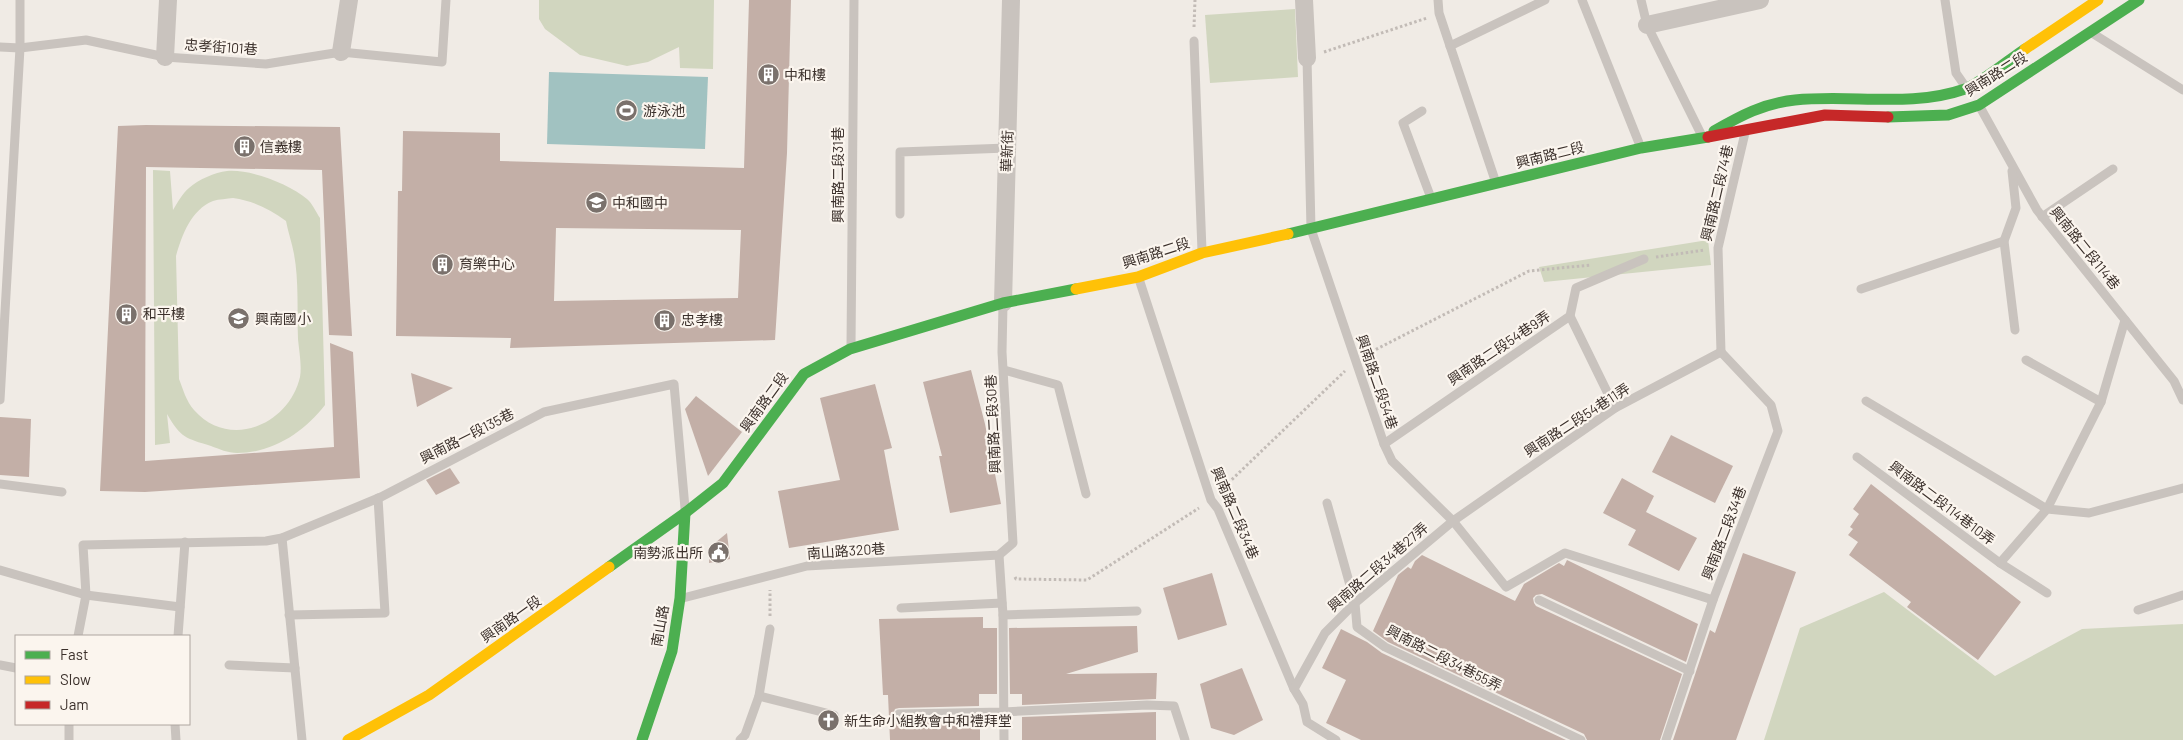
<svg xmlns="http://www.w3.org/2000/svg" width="2183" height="740" font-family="Barlow,'Noto Sans TC',sans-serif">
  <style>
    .green { fill: #d1d6bf; fill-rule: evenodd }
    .water { fill: #a1c2c1 }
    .building { fill: #c3afa7; fill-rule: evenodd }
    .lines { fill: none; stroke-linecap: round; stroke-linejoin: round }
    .path { stroke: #c2bbb6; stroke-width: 3; stroke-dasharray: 2.5 2.5; stroke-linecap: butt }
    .lane { stroke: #c9c3be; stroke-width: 9 }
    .street { stroke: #c9c3be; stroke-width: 18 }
    .fast { stroke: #4caf50; stroke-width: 11 }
    .slow { stroke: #ffc107; stroke-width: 11 }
    .jam { stroke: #c62828; stroke-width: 11 }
    .labels { text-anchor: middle; stroke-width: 4.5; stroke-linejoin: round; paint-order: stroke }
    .street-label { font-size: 14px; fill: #3b302b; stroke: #fbf5ee }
    .poi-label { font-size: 14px; fill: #3b302b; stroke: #fbf5ee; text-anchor: start }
  </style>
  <rect width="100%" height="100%" fill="#f0ebe5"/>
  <g class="green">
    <polygon points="539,0 714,0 713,69 680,68 679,47 648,62 627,66 580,55 545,29 539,19"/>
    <polygon points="1295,9 1298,77 1210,83 1205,15"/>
    <path d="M153 170 170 171 173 210C178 202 182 194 189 188 198 180 215 172 227 171 251 169 289 184 307 199 312 203 316 212 320 218L325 405C304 432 273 453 237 453 228 453 219 449 211 446 185 438 181 438 167 414L170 443 155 445ZM233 198C254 201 269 209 286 221 288 232 292 243 294 254 299 281 297 311 298 339 299 350 302 366 300 377 289 425 229 450 194 410 186 401 183 389 179 379L176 256C182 235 191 210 213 201 219 199 227 199 233 198Z"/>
    <polygon points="1708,240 1711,265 1544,282 1539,267"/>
    <polygon points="1884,592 1995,676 2082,629 2183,624 2183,740 1764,740 1800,628"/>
  </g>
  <polygon class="water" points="549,72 708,77 705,149 547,144"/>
  <g class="building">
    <path d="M749 0H791L787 153 775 340 510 348 511 338 396 336 398 191H402L403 131 500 133V161L744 168ZM556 228 741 230 738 298 554 301Z"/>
    <polygon points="146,125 340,127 352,336 329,335 322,170 146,167 145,461 334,447 330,343 353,352 360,478 145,492 100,491 118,126"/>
    <polygon points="971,370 985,424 1001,504 950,513 939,456 942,456 923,382"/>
    <polygon points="411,373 453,388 417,407"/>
    <polygon points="875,384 892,448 884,450 899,530 789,548 778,491 840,480 820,398"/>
    <polygon points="696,396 742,432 708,476 685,409"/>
    <polygon points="0,417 31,419 29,477 0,475"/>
    <polygon points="1671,435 1733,466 1715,503 1652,472"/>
    <polygon points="450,468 460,483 436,495 426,480"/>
    <polygon points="1622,478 1654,496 1646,512 1697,538 1679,571 1628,545 1636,530 1603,513"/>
    <polygon points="1871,484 2021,602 1978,660 1907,607 1911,602 1849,555 1858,542 1848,535 1853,529 1850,527 1859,514 1853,509"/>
    <polygon points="727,533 730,559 709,563 710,547"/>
    <polygon points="1743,553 1796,572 1736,740 1673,740 1710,630 1715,633"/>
    <polygon points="1422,555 1515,601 1524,584 1559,563 1564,566 1567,560 1698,624 1686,662 1542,594 1536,595 1533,598 1534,603 1536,606 1682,674 1660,740 1587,740 1584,734 1388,642 1373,631 1398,575 1408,567 1411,569 1415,561"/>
    <polygon points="1212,573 1227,625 1178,640 1163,588"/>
    <polygon points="983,617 983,628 997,628 997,694 979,694 979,706 899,708 895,709 893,714 894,718 899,720 980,719 980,740 890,740 888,695 883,695 879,619"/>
    <polygon points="1137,626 1138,652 1066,674 1157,673 1156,699 1022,705 1022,694 1010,694 1009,628"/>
    <polygon points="1341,629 1367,642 1382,653 1566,740 1361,740 1326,723 1346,680 1322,668"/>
    <polygon points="1242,668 1263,720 1234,735 1211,728 1200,684"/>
    <polygon points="1156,712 1156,740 1022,740 1022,717"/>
  </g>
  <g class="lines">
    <g class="path">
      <polyline points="1194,27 1195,0"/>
      <polyline points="1324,52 1427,18"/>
      <polyline points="1656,257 1705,250"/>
      <polyline points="1367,354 1529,271 1591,265"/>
      <polyline points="1221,490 1345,371"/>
      <polyline points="1015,577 1016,579 1087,580 1199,508"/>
      <polyline points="770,616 770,590"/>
    </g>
    <g class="lane">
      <polyline points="1438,0 1439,13 1496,183"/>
      <polyline points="1582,0 1641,148"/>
      <polyline points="1641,0 1647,25 1702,136"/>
      <polyline points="1945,0 1956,73 1965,86"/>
      <polyline points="2092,33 2183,90"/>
      <polyline points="1194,41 1202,251"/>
      <polyline points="1450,46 1545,0"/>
      <polyline points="0,47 20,48 86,40 165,57 266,64 341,52 442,62 446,0"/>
      <polyline points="1307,58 1311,229 1384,444 1392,461 1453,521 1506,587 1565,553 1713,600"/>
      <polyline points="1980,107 2037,210 2174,381 2183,400"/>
      <polyline points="1422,111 1403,123 1431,198"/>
      <polyline points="2012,171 2016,208 2004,241 2015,330"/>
      <polyline points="900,214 900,152 1007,148"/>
      <polyline points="2042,217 2113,169"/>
      <polyline points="1139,279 1211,500 1218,509 1294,689 1303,704 1307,722 1336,740"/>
      <polyline points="1861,289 2004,241"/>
      <polyline points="1570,316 1615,408"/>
      <polyline points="851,347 854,0"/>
      <polyline points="1721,352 1718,248 1745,133"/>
      <polyline points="2026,360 2101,402"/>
      <polyline points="1004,370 1058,385 1086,494"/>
      <polyline points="0,400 20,48 20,0"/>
      <polyline points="1866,401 2047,509 2101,402 2125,320"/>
      <polyline points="1384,444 1570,316 1576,288 1644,259"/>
      <polyline points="1857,457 2000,563 2047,509 2089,513 2183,488"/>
      <polyline points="0,484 62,492"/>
      <polyline points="1327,503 1355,603 1357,627 1385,647 1581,740"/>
      <polyline points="282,538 302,740"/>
      <polyline points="999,555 1003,615 1004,740"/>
      <polyline points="2000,563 2047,593"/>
      <polyline points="0,570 86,595 180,607"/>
      <polyline points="683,598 807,566 999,555 1013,543 1002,352 1003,305"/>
      <polyline points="1539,600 1690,671"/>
      <polyline points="901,608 1002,603"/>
      <polyline points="2138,610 2183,595"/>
      <polyline points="289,615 385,613 378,498"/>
      <polyline points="1003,615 1137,611"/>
      <polyline points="78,636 86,595 83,545 266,541 282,538 381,497 544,412 674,384 685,508"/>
      <polyline points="178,636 185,542"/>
      <polyline points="0,665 16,668"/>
      <polyline points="229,665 295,668"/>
      <polyline points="1294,689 1325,633 1355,603 1453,521 1615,408 1721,352"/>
      <polyline points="759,696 834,715"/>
      <polyline points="899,714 1003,712 1147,705 1174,706 1185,740"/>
      <polyline points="175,724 176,740"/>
      <polyline points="69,740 69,724"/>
      <polyline points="740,740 745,735 759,696 770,629"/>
      <polyline points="1666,740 1713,600 1778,431 1771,405 1721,352"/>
    </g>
    <g class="street">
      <polyline points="1304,0 1307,58"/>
      <polyline points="1647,25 1760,0"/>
      <polyline points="341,52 349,0"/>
      <polyline points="165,57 168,0"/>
      <polyline points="1003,303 1011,0"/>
    </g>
    <g class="fast">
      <polyline points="1888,117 1948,115 1979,105 2139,0"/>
      <path d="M1714 131C1740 116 1764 103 1795 100 1851 94 1911 108 1965 89 1981 83 2010 59 2025 49"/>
      <polyline points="1288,234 1641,148 1708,137"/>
      <polyline points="609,567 685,513 723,483 804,374 850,349 1003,303 1076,289"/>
      <polyline points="642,740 672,651 680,598 685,513"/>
    </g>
    <g class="slow">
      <polyline points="2025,49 2098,0"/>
      <polyline points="1076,289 1138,277 1202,253 1288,234"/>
      <polyline points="348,740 429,695 609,567"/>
    </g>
    <polyline class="jam" points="1708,137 1825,115 1888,117"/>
  </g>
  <defs>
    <symbol id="building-disc" viewBox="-11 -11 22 22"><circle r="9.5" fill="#7a716c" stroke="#fbf5ee"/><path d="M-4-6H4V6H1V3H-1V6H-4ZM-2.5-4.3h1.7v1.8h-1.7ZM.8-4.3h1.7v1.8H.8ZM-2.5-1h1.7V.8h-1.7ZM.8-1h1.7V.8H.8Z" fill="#fff"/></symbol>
    <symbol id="stadium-disc" viewBox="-11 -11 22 22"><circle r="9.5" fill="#7a716c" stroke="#fbf5ee"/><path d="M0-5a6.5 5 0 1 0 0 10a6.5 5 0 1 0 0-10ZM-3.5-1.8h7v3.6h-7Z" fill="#fff"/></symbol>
    <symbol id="school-disc" viewBox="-11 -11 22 22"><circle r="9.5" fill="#7a716c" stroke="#fbf5ee"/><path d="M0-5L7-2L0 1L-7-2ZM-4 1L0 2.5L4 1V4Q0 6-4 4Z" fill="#fff"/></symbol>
    <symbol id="civic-disc" viewBox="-11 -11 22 22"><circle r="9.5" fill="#7a716c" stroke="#fbf5ee"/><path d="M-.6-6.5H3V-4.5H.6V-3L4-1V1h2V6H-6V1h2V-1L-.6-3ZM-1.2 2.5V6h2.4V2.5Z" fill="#fff"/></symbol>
    <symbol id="church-disc" viewBox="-11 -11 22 22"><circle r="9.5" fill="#7a716c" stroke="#fbf5ee"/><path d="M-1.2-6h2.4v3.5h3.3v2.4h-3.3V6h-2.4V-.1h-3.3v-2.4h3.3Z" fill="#fff"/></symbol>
  </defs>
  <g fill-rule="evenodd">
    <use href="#building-disc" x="756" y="62" width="25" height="25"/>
    <use href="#stadium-disc" x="614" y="98" width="25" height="25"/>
    <use href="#building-disc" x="232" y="134" width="25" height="25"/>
    <use href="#school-disc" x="584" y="190" width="25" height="25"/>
    <use href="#building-disc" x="430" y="252" width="25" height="25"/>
    <use href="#building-disc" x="114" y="302" width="25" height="25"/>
    <use href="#school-disc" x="226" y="306" width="25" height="25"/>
    <use href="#building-disc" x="652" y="308" width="25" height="25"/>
    <use href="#civic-disc" x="706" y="540" width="25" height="25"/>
    <use href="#church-disc" x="816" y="708" width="25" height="25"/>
  </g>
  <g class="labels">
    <g class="street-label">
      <text transform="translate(221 47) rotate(4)" y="5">忠孝街101巷</text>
      <text transform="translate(1996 74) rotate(-32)" y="5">興南路二段</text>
      <text transform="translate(1007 151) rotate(-88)" y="5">華新街</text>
      <text transform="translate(1550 155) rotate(-14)" y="5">興南路二段</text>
      <text transform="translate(838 175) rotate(-90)" y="5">興南路二段31巷</text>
      <text transform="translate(1717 193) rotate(-77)" y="5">興南路二段74巷</text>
      <text transform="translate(2085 248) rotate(51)" y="5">興南路二段114巷</text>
      <text transform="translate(1156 253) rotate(-18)" y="5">興南路二段</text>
      <text transform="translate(1499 348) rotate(-34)" y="5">興南路二段54巷9弄</text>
      <text transform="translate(1377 382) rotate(71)" y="5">興南路二段54巷</text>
      <text transform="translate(764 402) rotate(-54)" y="5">興南路二段</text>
      <text transform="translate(1577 420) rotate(-33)" y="5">興南路二段54巷11弄</text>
      <text transform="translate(993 424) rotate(-93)" y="5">興南路二段30巷</text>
      <text transform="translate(467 436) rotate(-27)" y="5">興南路一段135巷</text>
      <text transform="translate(1942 503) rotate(37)" y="5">興南路二段114巷10弄</text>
      <text transform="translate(1235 513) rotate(67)" y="5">興南路二段34巷</text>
      <text transform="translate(1724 533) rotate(-69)" y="5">興南路二段34巷</text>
      <text transform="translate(846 551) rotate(-4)" y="5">南山路320巷</text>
      <text transform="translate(1378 567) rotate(-41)" y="5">興南路二段34巷27弄</text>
      <text transform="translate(511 619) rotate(-35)" y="5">興南路一段</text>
      <text transform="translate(660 626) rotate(-80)" y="5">南山路</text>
      <text transform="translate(1444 658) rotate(27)" y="5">興南路二段34巷55弄</text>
    </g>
    <g class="poi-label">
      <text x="784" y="80">中和樓</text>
      <text x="643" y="116">游泳池</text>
      <text x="260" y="152">信義樓</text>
      <text x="612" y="208">中和國中</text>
      <text x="459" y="269">育樂中心</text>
      <text x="143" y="319">和平樓</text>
      <text x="255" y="324">興南國小</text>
      <text x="681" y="325">忠孝樓</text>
      <text x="703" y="558" text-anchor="end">南勢派出所</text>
      <text x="844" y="726">新生命小組教會中和禮拜堂</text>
    </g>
  </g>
  <rect x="15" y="635" width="175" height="90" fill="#fbf5ee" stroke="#aea6a0"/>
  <rect x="25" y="651" width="25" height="8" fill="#4caf50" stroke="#aea6a0"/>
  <text x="60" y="660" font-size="15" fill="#3b302b">Fast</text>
  <rect x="25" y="676" width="25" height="8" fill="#ffc107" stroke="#aea6a0"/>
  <text x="60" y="685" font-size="15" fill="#3b302b">Slow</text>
  <rect x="25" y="701" width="25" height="8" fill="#c62828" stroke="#aea6a0"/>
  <text x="60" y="710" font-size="15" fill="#3b302b">Jam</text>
</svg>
